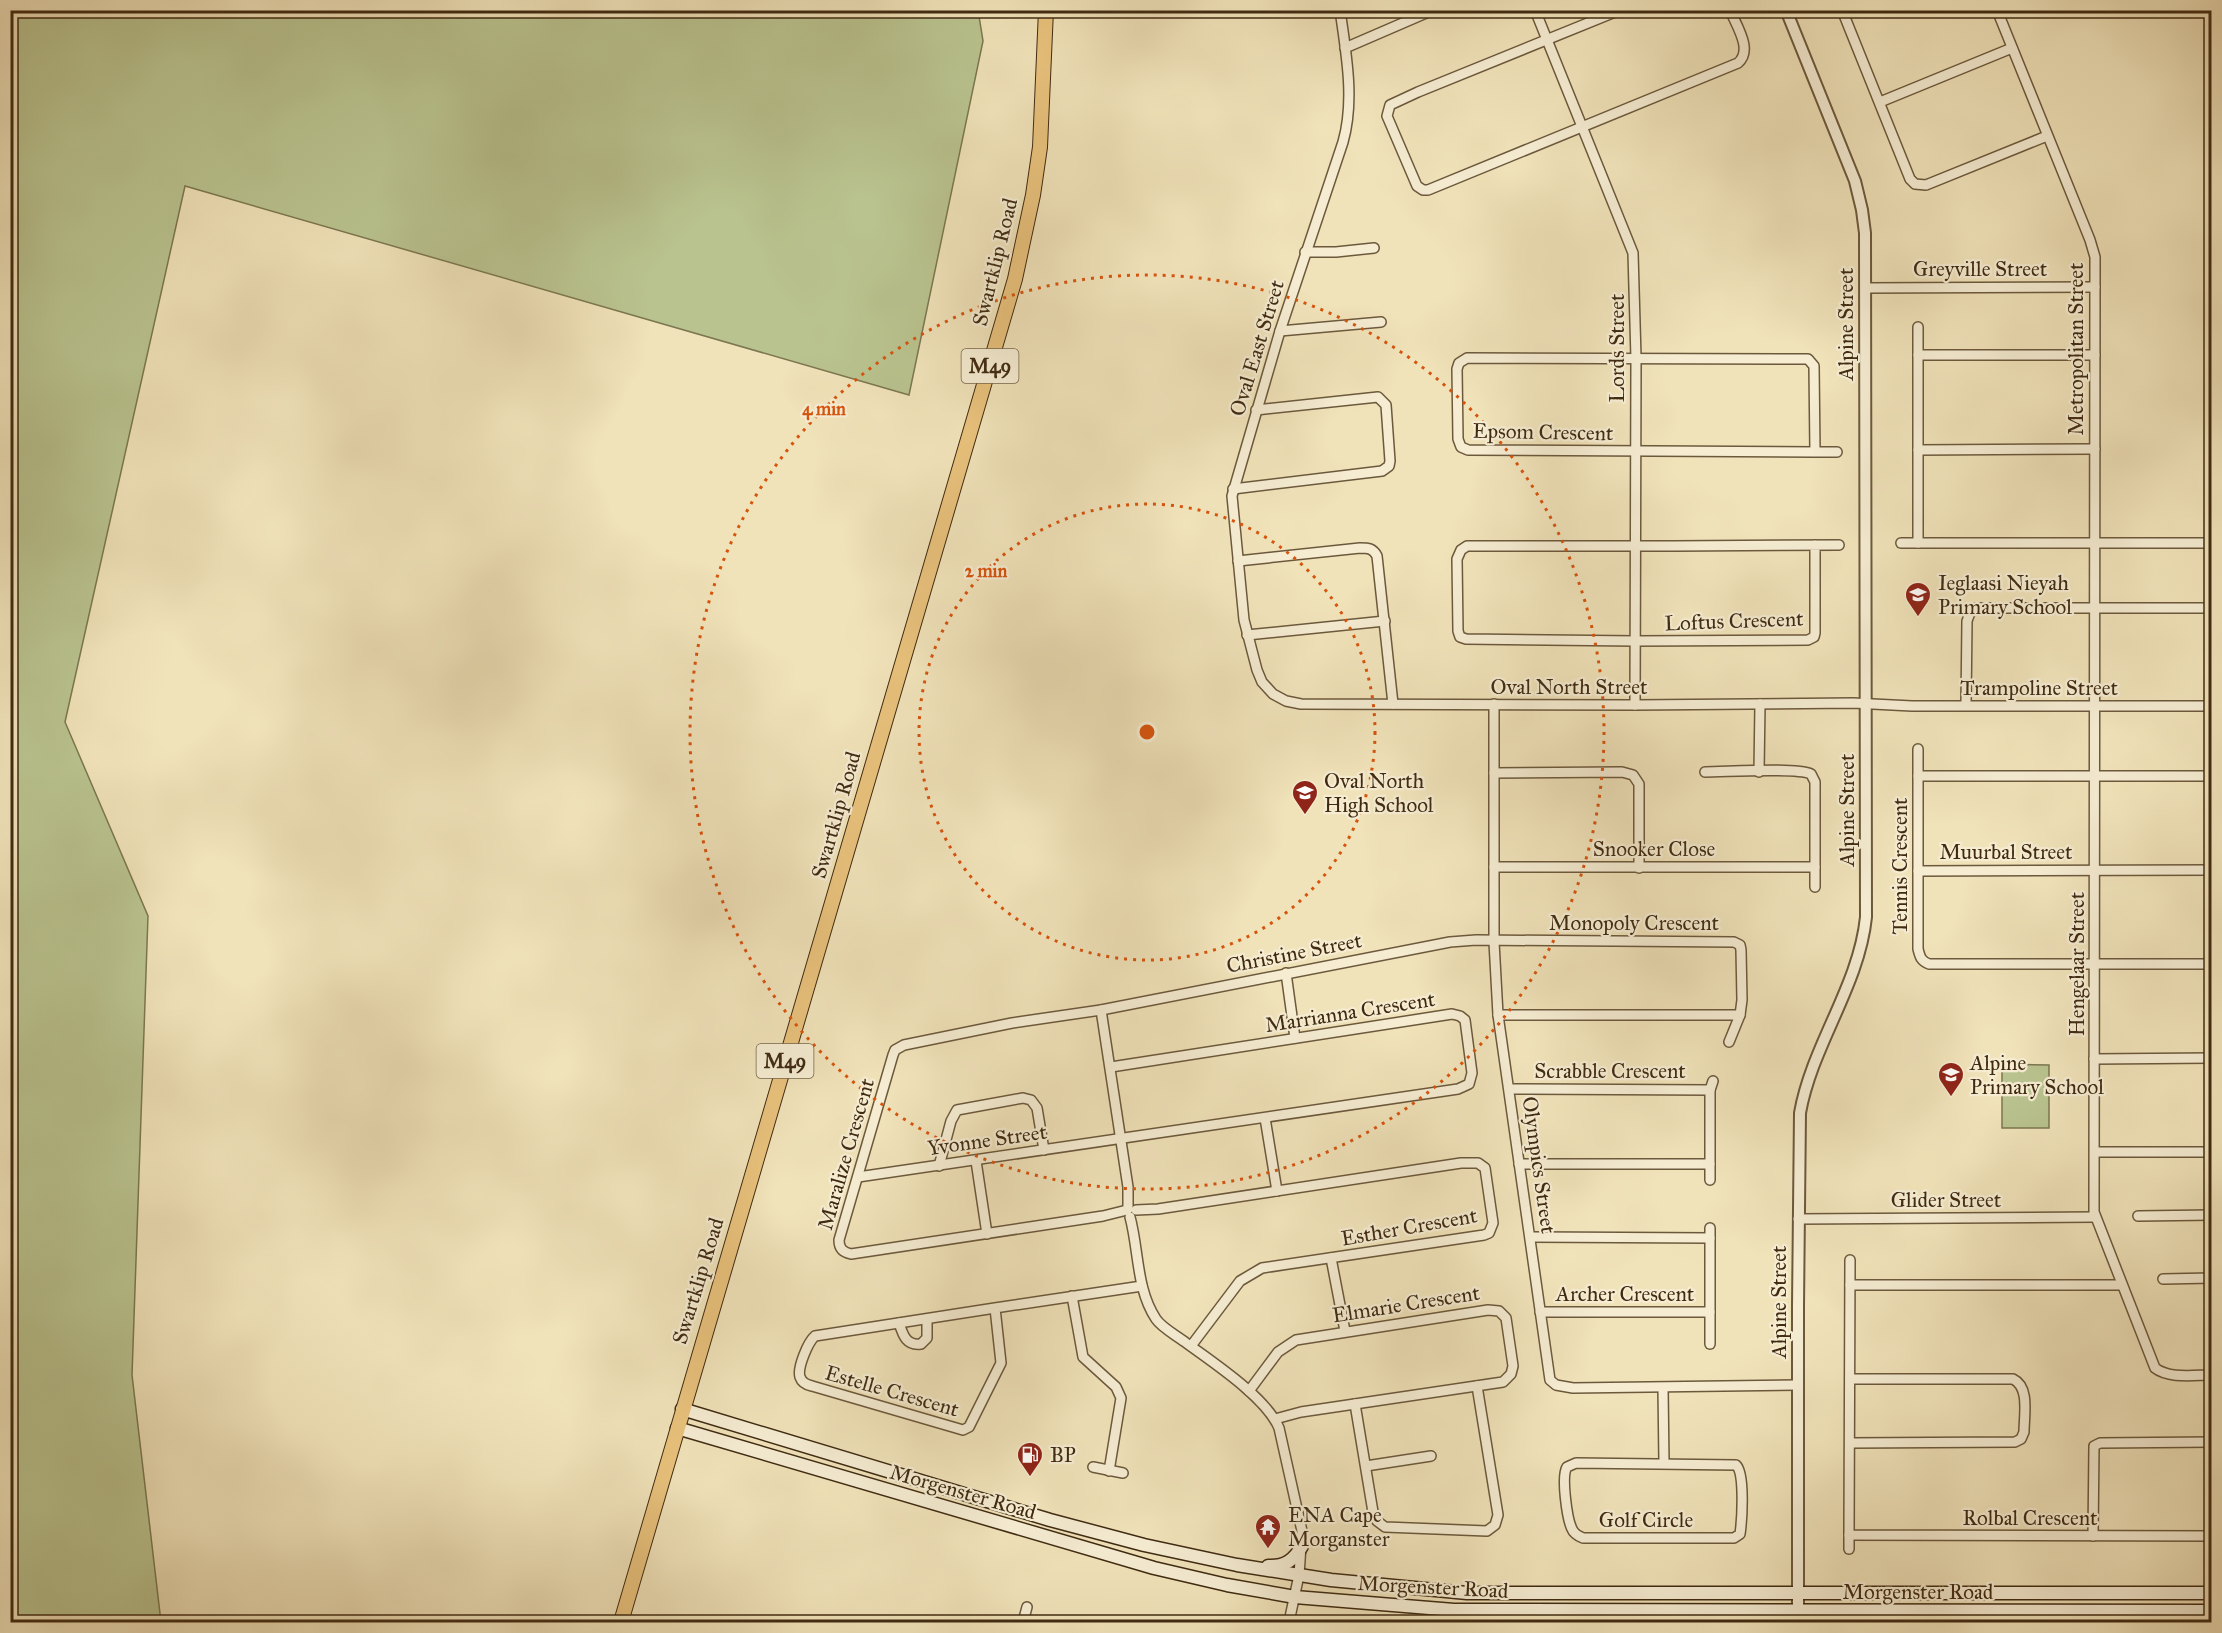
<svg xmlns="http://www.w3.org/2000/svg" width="2222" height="1633" font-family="'IM FELL Great Primer',serif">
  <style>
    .green { fill: #b9c38f; stroke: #7c7750; stroke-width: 1.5 }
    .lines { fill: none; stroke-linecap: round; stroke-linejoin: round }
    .minor-casing { stroke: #6c593c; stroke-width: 12 }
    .tertiary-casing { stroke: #6c593c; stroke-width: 14 }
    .secondary-casing { stroke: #402b12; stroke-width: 15 }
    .primary-casing { stroke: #402b12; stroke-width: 16 }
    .minor { stroke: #f5ecd2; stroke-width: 9 }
    .tertiary { stroke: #f5ecd2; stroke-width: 10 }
    .secondary { stroke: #f5ecd2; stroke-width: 12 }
    .primary { stroke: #e8c17c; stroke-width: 14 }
    .ring { fill: none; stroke: #d7540d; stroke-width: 3; stroke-dasharray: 3 6 }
    .labels { text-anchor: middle; stroke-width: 4.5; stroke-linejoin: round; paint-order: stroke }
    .shield { fill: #f5ecd2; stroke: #76654c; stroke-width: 1.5 }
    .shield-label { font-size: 20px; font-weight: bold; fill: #402b12 }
    .street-label { font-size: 21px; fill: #402b12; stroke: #f5ecd2 }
    .poi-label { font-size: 21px; fill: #402b12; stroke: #f5ecd2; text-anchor: start }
    .centre { fill: #d7540d; stroke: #f5ecd2; stroke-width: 3 }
    .ring-label { font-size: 18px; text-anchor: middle; font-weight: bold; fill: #d7540d; stroke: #f5ecd2; stroke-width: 4.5; stroke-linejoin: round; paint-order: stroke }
  </style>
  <rect width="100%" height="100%" fill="#f0e2b9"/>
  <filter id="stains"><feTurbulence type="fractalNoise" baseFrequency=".00333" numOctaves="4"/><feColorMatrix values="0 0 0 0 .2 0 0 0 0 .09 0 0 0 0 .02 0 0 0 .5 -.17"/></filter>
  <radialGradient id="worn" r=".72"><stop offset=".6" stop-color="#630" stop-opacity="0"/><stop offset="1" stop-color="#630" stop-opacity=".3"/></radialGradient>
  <g class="green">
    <polygon points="11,10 978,10 983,41 909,395 185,186 65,722 148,916 132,1375 161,1622 11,1620"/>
    <polygon points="2002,1064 2049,1065 2049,1128 2002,1128"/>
  </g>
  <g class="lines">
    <defs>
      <g id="minor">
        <path d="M1340 10C1346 53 1355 100 1343 142L1280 331 1232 496 1244 620 1257 670 1262 682 1273 694 1286 701 1301 704 1635 705 1853 703 1912 706H2212"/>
        <polyline points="1535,10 1633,253 1636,358 1635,705"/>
        <path d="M1620 10 1418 92 1390 105 1387 116 1417 186 1423 190H1428L1738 63C1753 50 1737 27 1730 10"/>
        <polyline points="1842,10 1910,179 1915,184 1926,185 2047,136"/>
        <path d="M1997 10 2090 240 2095 257 2094 1212 2155 1368C2169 1379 2194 1375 2212 1375"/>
        <polyline points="1844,15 1856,10"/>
        <polyline points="1345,48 1433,10"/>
        <polyline points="1880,102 2012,48"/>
        <polyline points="1305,252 1336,252 1374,248"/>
        <polyline points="1866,288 2095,287"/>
        <polyline points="1918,327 1918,543"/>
        <polyline points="1280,331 1381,322"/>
        <polyline points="1918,355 2095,355"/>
        <polyline points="1918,450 2095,449"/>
        <polyline points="1815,452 1814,366 1808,359 1467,358 1459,363 1457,369 1458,439 1461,447 1468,450 1815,452 1837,452"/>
        <polyline points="1233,489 1382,471 1389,466 1390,461 1386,405 1378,397 1256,410"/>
        <polyline points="1901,543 2212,543"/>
        <polyline points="1815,545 1815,633 1814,637 1808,640 1636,641 1466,639 1460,637 1458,631 1457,559 1461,550 1467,546 1674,546 1839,545"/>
        <path d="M1238 561 1360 548C1368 548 1373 548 1377 556L1393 704"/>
        <polyline points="1247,635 1385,621"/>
        <polyline points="1494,704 1494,942 1498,1015 1550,1380 1556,1385 1573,1388 1798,1385"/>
        <polyline points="1966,705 1967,621 1970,613 1976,608 2212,608"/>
        <path d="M1918 749V949C1920 957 1921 961 1929 964H2212"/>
        <path d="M1705 772C1726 772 1796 767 1811 774L1815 782V887"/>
        <polyline points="1759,772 1760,704"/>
        <polyline points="1494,773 1622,772 1633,775 1639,784 1639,868"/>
        <polyline points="1918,776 2212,776"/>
        <polyline points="1494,867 1815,867"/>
        <polyline points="1918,871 2212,870"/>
        <polyline points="1286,973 1295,1038"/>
        <polyline points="1101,1010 1128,1187 1128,1209"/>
        <polyline points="1498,1015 1740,1015"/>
        <polyline points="2094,1059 2212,1058"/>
        <polyline points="1510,1089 1710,1090"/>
        <polyline points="1265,1118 1277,1191"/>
        <polyline points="2095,1152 2212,1152"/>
        <polyline points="976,1161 987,1234"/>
        <polyline points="1519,1164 1710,1164"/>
        <polyline points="939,1166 951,1121 957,1110 1023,1098 1031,1100 1037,1108 1044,1150"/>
        <polyline points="858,1177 1458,1089 1469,1084 1472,1073 1465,1020 1460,1016 1452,1014 1111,1067"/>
        <polyline points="1710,1180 1710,1090 1713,1081"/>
        <path d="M1127 1210 1103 1216 851 1254C843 1252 839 1249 839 1240L893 1055 895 1050 904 1045 1012 1023 1101 1010 1450 942 1476 940 1734 942 1740 945 1741 950 1742 1000 1740 1015 1729 1042"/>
        <polyline points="1136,1210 1158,1209 1461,1163 1478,1163 1485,1168 1493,1223 1489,1233 1484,1235 1262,1268 1240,1281 1191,1346"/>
        <polyline points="2138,1216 2212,1215"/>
        <path d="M1130 1217C1139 1250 1136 1289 1156 1319 1162 1328 1176 1335 1185 1342 1212 1362 1266 1397 1279 1428L1302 1531 1299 1575 1289 1622"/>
        <polyline points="1798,1219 2095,1217"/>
        <polyline points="1531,1237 1710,1238"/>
        <polyline points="1331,1258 1345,1331"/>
        <polyline points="1850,1260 1849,1535 2212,1536"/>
        <polyline points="2163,1279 2212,1278"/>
        <polyline points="1850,1285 2122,1285"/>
        <polyline points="1072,1296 1083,1357 1116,1387 1121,1398 1109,1471"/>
        <path d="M995 1308 815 1336C808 1342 797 1368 800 1377 802 1383 807 1385 812 1386L963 1430 969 1427 1001 1363 995 1308 1142 1286"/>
        <polyline points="1540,1312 1710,1312"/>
        <path d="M899 1323C903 1335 906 1346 921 1344L927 1338V1319"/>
        <polyline points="1710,1344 1710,1228"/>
        <path d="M1850 1379H2013C2030 1387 2024 1415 2024 1432L2021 1439 2015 1442 1850 1443"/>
        <polyline points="1663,1388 1664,1463"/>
        <polyline points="1249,1391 1278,1352 1296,1340 1488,1310 1499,1311 1506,1318 1513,1366 1511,1374 1503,1382 1301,1412 1275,1419"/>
        <polyline points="1355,1404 1373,1512 1377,1521 1385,1527 1487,1531 1495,1525 1498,1515 1477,1386"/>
        <path d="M1576 1463 1736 1465C1745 1473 1742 1520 1740 1534L1734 1538H1583C1578 1536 1574 1534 1572 1529 1567 1519 1561 1476 1567 1467Z"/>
        <polyline points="1366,1466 1431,1456"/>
        <polyline points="1093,1467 1123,1473"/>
        <polyline points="1849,1535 1849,1549"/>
        <polyline points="2093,1536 2094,1446 2100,1443 2212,1442"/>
        <polyline points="1023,1622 1027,1607"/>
      </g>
      <path id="tertiary" d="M1786 10 1855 181 1862 210 1865 233 1866 917C1859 986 1812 1045 1800 1113L1798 1306V1612"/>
      <g id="secondary">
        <polyline points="682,1409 1050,1520 1144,1545 1237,1565 1331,1580 1467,1593 2212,1593"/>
        <polyline points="677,1428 1154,1568 1227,1585 1295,1597 1454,1610 2212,1611"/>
        <path d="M1268 1566C1285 1567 1294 1560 1302 1546"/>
      </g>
      <polyline id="primary" points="621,1622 1015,279 1033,195 1040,147 1046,10"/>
    </defs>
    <use href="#minor" class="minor-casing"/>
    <use href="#tertiary" class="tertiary-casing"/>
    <use href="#secondary" class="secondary-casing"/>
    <use href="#primary" class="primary-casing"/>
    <use href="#minor" class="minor"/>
    <use href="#tertiary" class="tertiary"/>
    <use href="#secondary" class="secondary"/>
    <use href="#primary" class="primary"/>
  </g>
  <g class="ring">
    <circle cx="1147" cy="732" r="228"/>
    <circle cx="1147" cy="732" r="457"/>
  </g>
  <defs>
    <symbol id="school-pin" viewBox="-11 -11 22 30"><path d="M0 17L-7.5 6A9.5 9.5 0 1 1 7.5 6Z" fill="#8f2418" stroke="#f5ecd2"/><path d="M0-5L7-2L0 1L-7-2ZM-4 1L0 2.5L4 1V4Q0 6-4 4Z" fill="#fff"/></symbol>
    <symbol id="fuel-pin" viewBox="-11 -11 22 30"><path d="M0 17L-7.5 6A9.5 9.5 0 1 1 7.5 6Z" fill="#8f2418" stroke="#f5ecd2"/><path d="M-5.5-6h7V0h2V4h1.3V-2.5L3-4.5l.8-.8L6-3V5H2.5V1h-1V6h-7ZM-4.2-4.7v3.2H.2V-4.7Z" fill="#fff"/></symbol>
    <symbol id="temple-pin" viewBox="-11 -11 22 30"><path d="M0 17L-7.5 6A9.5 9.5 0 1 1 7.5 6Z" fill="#8f2418" stroke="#f5ecd2"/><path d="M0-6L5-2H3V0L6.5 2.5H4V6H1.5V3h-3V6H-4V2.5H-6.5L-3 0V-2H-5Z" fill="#fff"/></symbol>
  </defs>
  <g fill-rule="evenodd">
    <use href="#school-pin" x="1903" y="580" width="30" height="40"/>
    <use href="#school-pin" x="1290" y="778" width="30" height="40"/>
    <use href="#school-pin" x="1936" y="1060" width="30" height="40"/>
    <use href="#fuel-pin" x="1015" y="1440" width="30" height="40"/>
    <use href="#temple-pin" x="1253" y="1512" width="30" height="40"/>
  </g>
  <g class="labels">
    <g class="shield">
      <rect x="961.5" y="349" width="57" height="34" rx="4.5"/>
      <rect x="756.5" y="1044" width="57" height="34" rx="4.5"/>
    </g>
    <g class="shield-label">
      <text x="990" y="373">M49</text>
      <text x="785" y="1068">M49</text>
    </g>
    <g class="street-label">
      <text transform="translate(995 262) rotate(-76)" y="7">Swartklip Road</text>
      <text x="1980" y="276">Greyville Street</text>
      <text transform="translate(1846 324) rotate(-90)" y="7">Alpine Street</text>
      <text transform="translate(1257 348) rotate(-73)" y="7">Oval East Street</text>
      <text transform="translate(1617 348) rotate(-90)" y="7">Lords Street</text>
      <text transform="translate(2076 349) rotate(-90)" y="7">Metropolitan Street</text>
      <text transform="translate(1543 432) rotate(1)" y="7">Epsom Crescent</text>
      <text transform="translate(1734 621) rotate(-2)" y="7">Loftus Crescent</text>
      <text x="1569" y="694">Oval North Street</text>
      <text x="2039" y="695">Trampoline Street</text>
      <text transform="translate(1847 810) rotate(-90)" y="7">Alpine Street</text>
      <text transform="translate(836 815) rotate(-74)" y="7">Swartklip Road</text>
      <text x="1654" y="856">Snooker Close</text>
      <text x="2006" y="859">Muurbal Street</text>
      <text transform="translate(1900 866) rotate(-90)" y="7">Tennis Crescent</text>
      <text x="1634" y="930">Monopoly Crescent</text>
      <text transform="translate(1294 953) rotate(-11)" y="7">Christine Street</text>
      <text transform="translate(2077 964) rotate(-90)" y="7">Hengelaar Street</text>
      <text transform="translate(1350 1012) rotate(-9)" y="7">Marrianna Crescent</text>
      <text x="1610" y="1078">Scrabble Crescent</text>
      <text transform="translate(987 1140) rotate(-8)" y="7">Yvonne Street</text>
      <text transform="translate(846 1154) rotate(-74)" y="7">Maralize Crescent</text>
      <text transform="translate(1539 1165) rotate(82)" y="7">Olympics Street</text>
      <text x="1946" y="1207">Glider Street</text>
      <text transform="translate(1409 1227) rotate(-10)" y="7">Esther Crescent</text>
      <text transform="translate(698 1281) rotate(-73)" y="7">Swartklip Road</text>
      <text x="1625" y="1301">Archer Crescent</text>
      <text transform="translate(1779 1302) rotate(-90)" y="7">Alpine Street</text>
      <text transform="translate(1406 1304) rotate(-9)" y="7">Elmarie Crescent</text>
      <text transform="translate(892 1391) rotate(16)" y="7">Estelle Crescent</text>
      <text transform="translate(963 1492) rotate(16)" y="7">Morgenster Road</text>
      <text x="2030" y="1525">Rolbal Crescent</text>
      <text x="1646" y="1527">Golf Circle</text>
      <text transform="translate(1433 1587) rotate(3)" y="7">Morgenster Road</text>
      <text x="1918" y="1599">Morgenster Road</text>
    </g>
    <g class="poi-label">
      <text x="1938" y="590">Ieglaasi Nieyah<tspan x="1938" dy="24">Primary School</tspan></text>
      <text x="1324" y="788">Oval North<tspan x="1324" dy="24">High School</tspan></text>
      <text x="1970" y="1070">Alpine<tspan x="1970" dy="24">Primary School</tspan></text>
      <text x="1050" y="1462">BP</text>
      <text x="1288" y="1522">ENA Cape<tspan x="1288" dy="24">Morganster</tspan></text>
    </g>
  </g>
  <circle cx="1147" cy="732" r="9" class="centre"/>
  <g class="ring-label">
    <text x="824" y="415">4 min</text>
    <text x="986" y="577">2 min</text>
  </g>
  <rect width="2222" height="1633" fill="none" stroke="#f0e2b9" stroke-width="36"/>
  <rect x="12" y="12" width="2198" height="1609" fill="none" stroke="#402b12" stroke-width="3"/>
  <rect x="18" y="18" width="2186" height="1597" fill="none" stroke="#402b12" stroke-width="1.5"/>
  <rect width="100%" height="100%" filter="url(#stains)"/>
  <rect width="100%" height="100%" fill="url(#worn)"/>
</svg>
